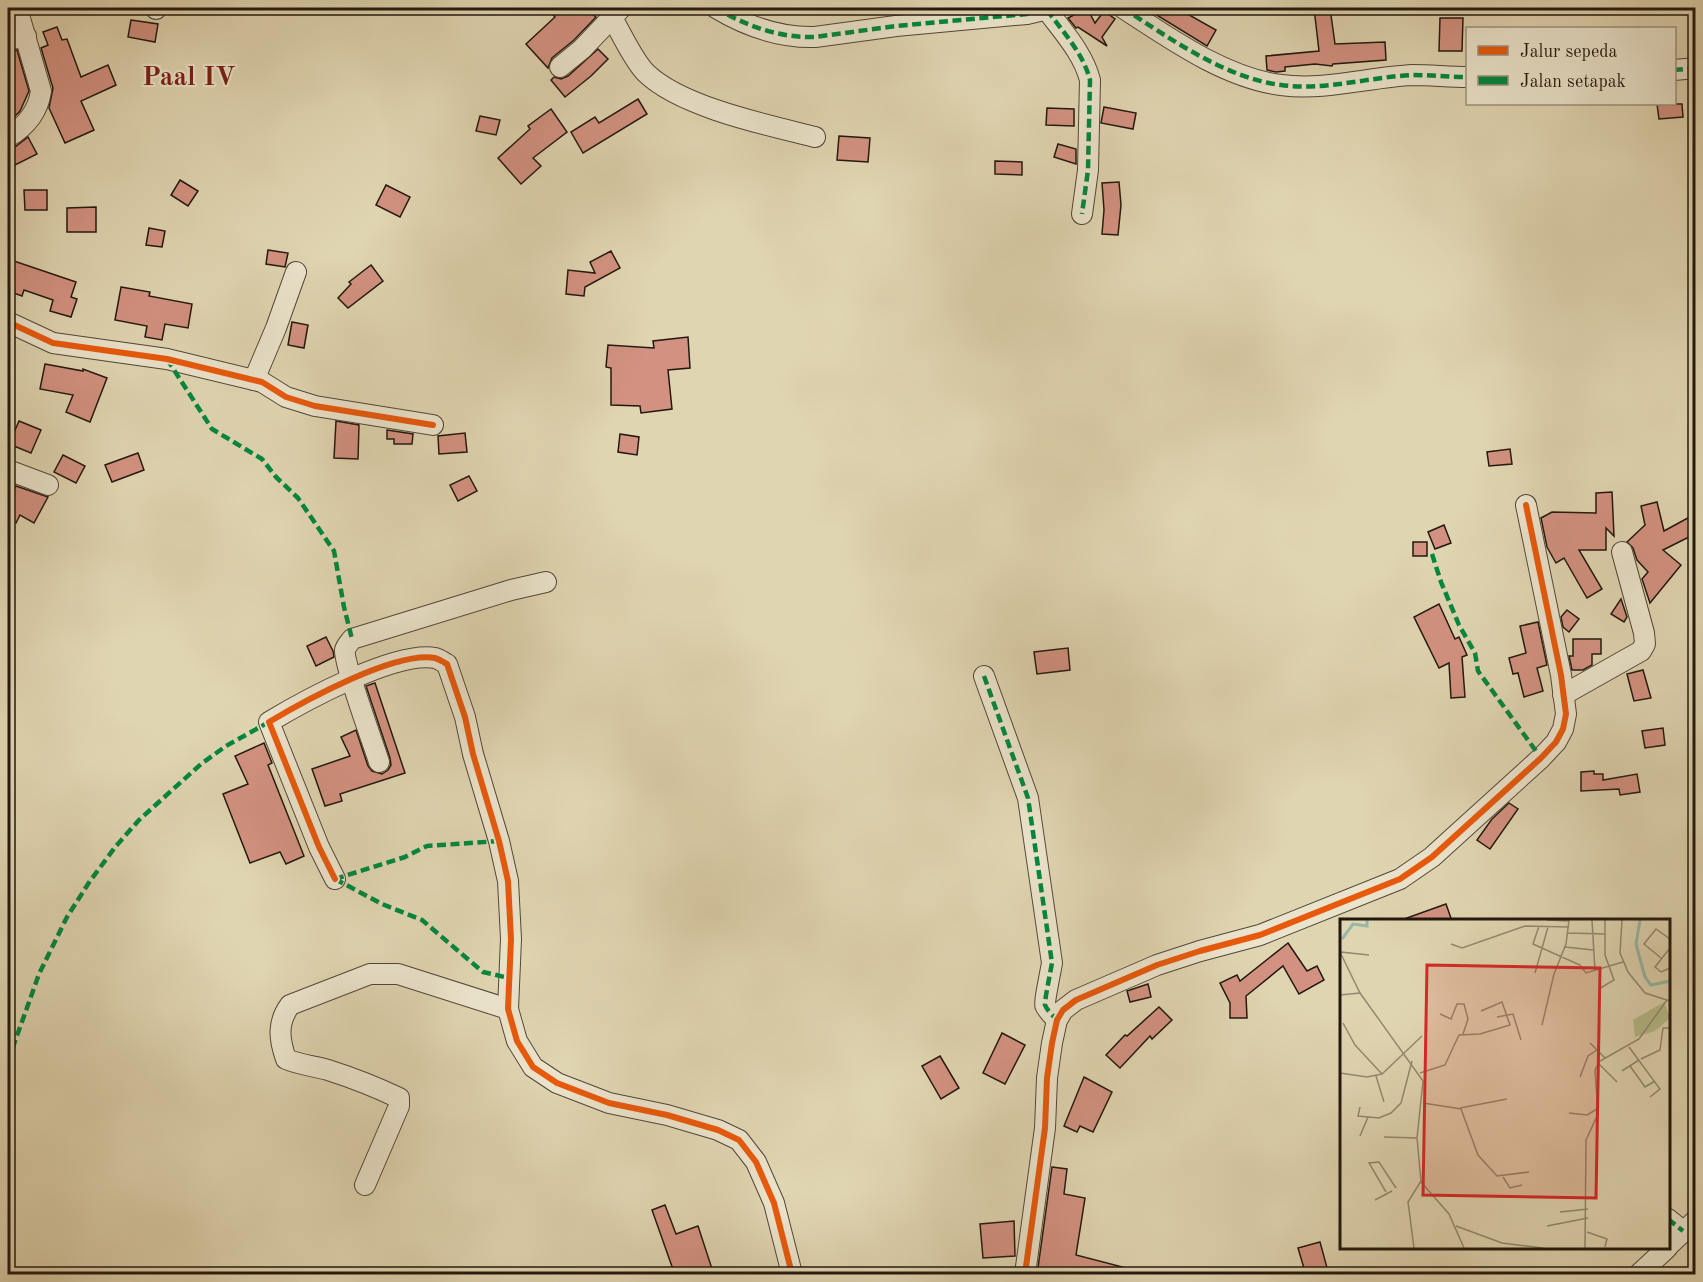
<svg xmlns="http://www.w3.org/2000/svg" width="1703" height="1282" font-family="'Old Standard TT',serif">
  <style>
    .building { fill: #d39281; stroke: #22180f; stroke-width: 1.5 }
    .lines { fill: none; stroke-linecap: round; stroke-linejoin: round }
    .street-casing { stroke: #524738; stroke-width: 22 }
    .street { stroke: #ebe4cc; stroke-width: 20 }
    .quiet { stroke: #00873e; stroke-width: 4.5; stroke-dasharray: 9 4.5; stroke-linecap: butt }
    .cycleway-casing { stroke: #ebe4cc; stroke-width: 10 }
    .cycleway { stroke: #e8590c; stroke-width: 6 }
    .labels { text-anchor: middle; stroke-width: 4.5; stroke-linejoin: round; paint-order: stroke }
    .district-label { font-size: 27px; font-weight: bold; fill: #7a1f14; stroke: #ebe4cc }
    .inset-river { fill: none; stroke: #95b9a6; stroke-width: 3 }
    .inset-road { fill: none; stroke: #948970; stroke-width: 1.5 }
    .view { fill: #d62828; fill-opacity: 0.15; stroke: #d62828; stroke-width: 3 }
    .inset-edge { fill: none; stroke: #22180f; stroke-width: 3 }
  </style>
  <rect width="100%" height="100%" fill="#e0d5b1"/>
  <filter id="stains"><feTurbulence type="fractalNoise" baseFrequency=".00333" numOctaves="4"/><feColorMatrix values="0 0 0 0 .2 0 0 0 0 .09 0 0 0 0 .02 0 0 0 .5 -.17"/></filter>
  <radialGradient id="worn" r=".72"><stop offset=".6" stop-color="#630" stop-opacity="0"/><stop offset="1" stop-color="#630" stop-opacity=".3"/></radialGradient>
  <g class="building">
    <polygon points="547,8 584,8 596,17 574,40 552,58 548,68 526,44 555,17"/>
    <polygon points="1087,8 1095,23 1104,11 1115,19 1102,37 1107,46 1078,27 1076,28 1068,18"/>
    <polygon points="1159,8 1177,8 1216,30 1207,46 1155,14"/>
    <polygon points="1314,8 1330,8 1335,44 1385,42 1386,60 1333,64 1332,66 1315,64 1285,67 1285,71 1276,72 1267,70 1266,56 1319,51"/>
    <polygon points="1440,18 1463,18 1462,51 1439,51"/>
    <polygon points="131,20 158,24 155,42 128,37"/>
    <polygon points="57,27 62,40 67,39 81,77 108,65 116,85 81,101 94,130 65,143 49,108 53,88 41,48 48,45 43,32"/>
    <polygon points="598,49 608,59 591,76 565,97 551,80 554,77 561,79 568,76"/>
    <polygon points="17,50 29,91 20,111 8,123 8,52"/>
    <polygon points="638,99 647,114 583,153 571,132 595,117 599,123"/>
    <polygon points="1657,104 1682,104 1683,117 1659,119"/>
    <polygon points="1104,107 1136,113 1133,129 1101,123"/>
    <polygon points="1047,108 1074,109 1074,126 1046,125"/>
    <polygon points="551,109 567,132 533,158 541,166 521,184 498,158 530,129 528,126"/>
    <polygon points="480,116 500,120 496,135 476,131"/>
    <polygon points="839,136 870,138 868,162 837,160"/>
    <polygon points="28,137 37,154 15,165 8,149 15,147"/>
    <polygon points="1058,144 1076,149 1076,164 1054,157"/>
    <polygon points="995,161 1022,162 1022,175 995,174"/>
    <polygon points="180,180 198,191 188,206 171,195"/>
    <polygon points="1119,182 1121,205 1118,235 1102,234 1104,210 1102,183"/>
    <polygon points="386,185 410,197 400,217 376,205"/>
    <polygon points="24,190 47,190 47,210 25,210"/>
    <polygon points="96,207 96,232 67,232 67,208"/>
    <polygon points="149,228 165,231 162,247 146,245"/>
    <polygon points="268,250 288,253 285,267 266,264"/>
    <polygon points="611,251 620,268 585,287 584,296 566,294 568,270 595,273 590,262"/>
    <polygon points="8,259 76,282 71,297 77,299 71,317 50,311 53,300 24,290 22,296 8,291"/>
    <polygon points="371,265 383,281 348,308 338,298 351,284 349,282"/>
    <polygon points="121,287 150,292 149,296 192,304 188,328 165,324 162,340 145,337 147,326 115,320"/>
    <polygon points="292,322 308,325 304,348 288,345"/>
    <polygon points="688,337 690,368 668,370 672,409 641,413 640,406 611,405 611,368 606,367 608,345 654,348 653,341"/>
    <polygon points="45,364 83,371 83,369 107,378 90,422 66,412 73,395 40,389"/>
    <polygon points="19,421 41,430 31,453 9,444"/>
    <polygon points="336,421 359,425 358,459 334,458"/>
    <polygon points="387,430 413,434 412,444 394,444 394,439 387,439"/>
    <polygon points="465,433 467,452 439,454 438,436"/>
    <polygon points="620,434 639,437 637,455 618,452"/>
    <polygon points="1510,449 1512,464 1489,466 1487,452"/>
    <polygon points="138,453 144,470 112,482 105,465"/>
    <polygon points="63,455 85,466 76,483 54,472"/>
    <polygon points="469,476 477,491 458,501 450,485"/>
    <polygon points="16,486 48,497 34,523 20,515 16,523 8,518 8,502"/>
    <polygon points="1612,492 1614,536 1606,528 1606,550 1579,550 1602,589 1587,598 1564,558 1556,563 1547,547 1541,518 1552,512 1596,513 1596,493"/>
    <polygon points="1657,502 1664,531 1695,514 1695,534 1663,550 1681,565 1650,603 1642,579 1648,572 1637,560 1633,548 1627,542 1645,525 1641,506"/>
    <polygon points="1444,525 1451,543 1435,549 1428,532"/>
    <rect x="1413" y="542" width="14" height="14"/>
    <polygon points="1621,599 1627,617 1624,622 1611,614"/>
    <polygon points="1439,604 1455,639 1459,637 1467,655 1462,657 1465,697 1451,698 1449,663 1439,668 1414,617"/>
    <polygon points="1567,610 1579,619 1569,632 1563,627 1561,617"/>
    <polygon points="1538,622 1547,665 1537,668 1543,691 1524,697 1518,673 1513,674 1509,658 1526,653 1520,626"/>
    <polygon points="326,637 333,651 334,657 316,666 307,646"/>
    <polygon points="1573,639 1601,639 1601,654 1592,654 1592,665 1583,670 1572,670 1569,656 1573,656"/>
    <polygon points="1068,648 1070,670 1037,674 1034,652"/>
    <polygon points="1643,670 1651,698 1634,701 1627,674"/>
    <polygon points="375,683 405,773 340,794 342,801 325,806 312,769 350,756 341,737 356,730 368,766 372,771 382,774 388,770 391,765 390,758 366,686"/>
    <polygon points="1663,728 1665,745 1645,748 1642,731"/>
    <polygon points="264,743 272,763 268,765 304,856 286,864 280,852 250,863 223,794 248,784 235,756"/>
    <polygon points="1594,771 1594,774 1603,774 1603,780 1637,774 1640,792 1620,795 1619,789 1581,791 1581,772"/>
    <polygon points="1509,803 1518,809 1490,849 1477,840 1492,819"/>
    <polygon points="1446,904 1452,921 1404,921 1404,919"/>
    <polygon points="1288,943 1307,971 1317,966 1324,980 1299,994 1283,966 1246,996 1247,1018 1230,1018 1230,1003 1220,983 1237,975 1240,981"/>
    <polygon points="1148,984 1151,997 1130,1002 1127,991"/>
    <polygon points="1159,1007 1172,1020 1152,1039 1150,1036 1120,1068 1106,1055 1125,1035 1127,1036"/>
    <polygon points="1002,1033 1025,1045 1005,1084 983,1073"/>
    <polygon points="940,1056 959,1088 941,1099 922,1066"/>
    <polygon points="1084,1077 1112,1092 1093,1132 1080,1126 1077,1132 1064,1126"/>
    <polygon points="1052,1167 1067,1169 1064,1194 1085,1198 1076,1255 1138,1271 1138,1275 1037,1275"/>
    <polygon points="665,1205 676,1234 698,1226 714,1275 675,1275 652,1210"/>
    <polygon points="1014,1221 1015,1256 983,1258 980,1224"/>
    <polygon points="1320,1242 1329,1275 1306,1275 1298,1248"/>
  </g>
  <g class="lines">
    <defs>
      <g id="street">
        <polyline points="155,8 156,9"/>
        <path d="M716 8C746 26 779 38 815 37L896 26 1027 14 1052 8"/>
        <path d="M1123 8C1169 38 1225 78 1281 85 1325 91 1369 77 1413 75 1431 75 1449 77 1468 77"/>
        <path d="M1047 10C1063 32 1083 53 1090 80L1088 170 1082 214"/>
        <path d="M612 18C622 34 633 60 646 73 681 107 767 125 815 137"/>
        <polyline points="8,40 26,36"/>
        <polyline points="560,67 582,49 621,8"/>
        <polyline points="1674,70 1696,68"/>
        <path d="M8 137C25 127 38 112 41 91L17 8"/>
        <polyline points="8,322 53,343 167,359 262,382 286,397 315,406 433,425"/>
        <polyline points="254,380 276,328 296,272"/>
        <polyline points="8,470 48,485"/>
        <path d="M984 676 1028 798 1052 963C1051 969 1044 1003 1045 1005 1047 1010 1053 1016 1057 1020"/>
        <polyline points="1563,695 1641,651 1645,644 1644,633 1622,552"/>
        <path d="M379 762C374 746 343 661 345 650 346 646 350 642 352 639L511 590 546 582"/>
        <path d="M335 879 319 847 269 722C304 701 395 651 435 658 439 659 443 662 447 664L465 717 473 754 499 841 508 881 511 939 508 1009 517 1041 533 1067 557 1083 609 1103 667 1115 718 1130 739 1140 756 1162 774 1203 792 1274"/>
        <path d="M365 1185 399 1106V1098C376 1087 353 1078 328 1070 314 1066 300 1065 286 1059 279 1039 277 1023 290 1005L370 974H398L508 1009"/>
        <polyline points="1668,1219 1683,1231"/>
        <polyline points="1668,1246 1696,1220"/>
        <polyline points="1025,1274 1045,1128 1047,1078 1052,1043 1057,1020 1063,1010 1076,1000 1157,965 1200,951 1260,935 1400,879 1432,857 1541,758 1556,742 1563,729 1566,714 1561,675 1526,505"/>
        <polyline points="1639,1274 1667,1248"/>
      </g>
    </defs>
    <use href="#street" class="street-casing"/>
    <use href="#street" class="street"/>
    <g class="quiet">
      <path d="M716 8C746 26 779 38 815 37L896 26 1027 14 1052 8"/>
      <path d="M1123 8C1169 38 1225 78 1281 85 1325 91 1369 77 1413 75 1431 75 1449 77 1468 77"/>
      <path d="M1047 10C1063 32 1083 53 1090 80L1088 170 1082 214"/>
      <polyline points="1674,70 1696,68"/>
      <polyline points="167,359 212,429 262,459 276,477 298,498 334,551 344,607 352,639"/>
      <polyline points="1432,554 1441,582 1459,625 1475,653 1478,671 1541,758"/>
      <path d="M984 676 1028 798 1052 963C1051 969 1044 1003 1045 1005 1047 1010 1053 1016 1057 1020"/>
      <polyline points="335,879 382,904 422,920 483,972 509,978"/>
      <polyline points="335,879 405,857 427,846 499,841"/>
      <polyline points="8,1061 39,974 67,917 90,881 116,846 139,820 201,764 226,746 269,722"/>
      <polyline points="1668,1219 1683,1231"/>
    </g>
    <defs>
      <g id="cycleway">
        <polyline points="8,322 53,343 167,359 262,382 286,397 315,406 433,425"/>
        <path d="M335 879 319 847 269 722C304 701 395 651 435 658 439 659 443 662 447 664L465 717 473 754 499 841 508 881 511 939 508 1009 517 1041 533 1067 557 1083 609 1103 667 1115 718 1130 739 1140 756 1162 774 1203 792 1274"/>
        <polyline points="1025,1274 1045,1128 1047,1078 1052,1043 1057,1020 1063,1010 1076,1000 1157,965 1200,951 1260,935 1400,879 1432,857 1541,758 1556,742 1563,729 1566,714 1561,675 1526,505"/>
      </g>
    </defs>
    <use href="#cycleway" class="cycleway-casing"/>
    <use href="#cycleway" class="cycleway"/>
  </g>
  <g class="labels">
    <g class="district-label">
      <text x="189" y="85">Paal IV</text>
    </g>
  </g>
  <g transform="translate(1340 919)">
    <rect width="330" height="330" fill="#e0d5b1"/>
    <path d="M324 83 330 99 315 112 295 118 293 101Z" fill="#b5bc8a"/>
    <path class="inset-river" d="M300 1 296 25 305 58 311 66 330 62M2 20 13 5 27 7V1"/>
    <path class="inset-road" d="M207 1 229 2M252 1 255 52M282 1 280 34 288 53 305 74 330 82M199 7 193 25 240 46 246 54 283 43M228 14 265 15M111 25 122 29 185 7 229 8M225 28 253 31M330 29 315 48 321 53 330 49M29 36 0 33 20 74 83 162 77 219 81 262 68 283 74 329M321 39 304 25 316 10 330 20M195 54 208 8M259 70 274 61 265 36V1M0 76 20 74M100 95 111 100 117 85H124L128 100 123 115M157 98 173 95 181 121M3 104 15 126 42 155M202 106 214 55 226 25 229 1M250 124 265 139M289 128 320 170 310 178M301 140 320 131 323 109H330M258 144 277 163M290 147 305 168 315 162M282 152 299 141M0 154 27 158 42 155 82 117M80 154 105 146 119 116 140 115 170 106 162 83 141 92M36 157 44 183M240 158 248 137 257 131M83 184 121 190 138 236 157 257 189 253M20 188 18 197 39 199 51 194 61 184 72 142M120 189 167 180M229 194 247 196 257 190M20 217 28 198M44 218 77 219M163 258 170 269 182 266M81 263 109 295 124 329M46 273 29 244 39 243 56 269M35 281 52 272M220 293 248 290M116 307 162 324 203 329M207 307 248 299M247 313 267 320 265 328M245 329 246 221 258 195 255 151 260 142 299 120 327 81"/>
    <path class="view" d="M87 46 260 49 256 279 83 276Z"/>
    <rect width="330" height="330" class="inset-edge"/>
  </g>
  <rect width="1703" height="1282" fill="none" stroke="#e0d5b1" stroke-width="30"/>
  <rect x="9" y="9" width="1685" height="1264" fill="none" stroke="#22180f" stroke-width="3"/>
  <rect x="15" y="15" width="1673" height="1252" fill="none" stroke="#22180f" stroke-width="1.5"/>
  <rect x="1466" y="27" width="210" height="78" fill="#ebe4cc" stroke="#9b9280" stroke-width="1.5"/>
  <rect x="1478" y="46" width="30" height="9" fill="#e8590c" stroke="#9b9280" stroke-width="1.5"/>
  <text x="1520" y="57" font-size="18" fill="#22180f">Jalur sepeda</text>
  <rect x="1478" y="76" width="30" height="9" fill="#00873e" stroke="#9b9280" stroke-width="1.5"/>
  <text x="1520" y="87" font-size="18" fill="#22180f">Jalan setapak</text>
  <rect width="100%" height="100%" filter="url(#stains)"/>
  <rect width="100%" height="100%" fill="url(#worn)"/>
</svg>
